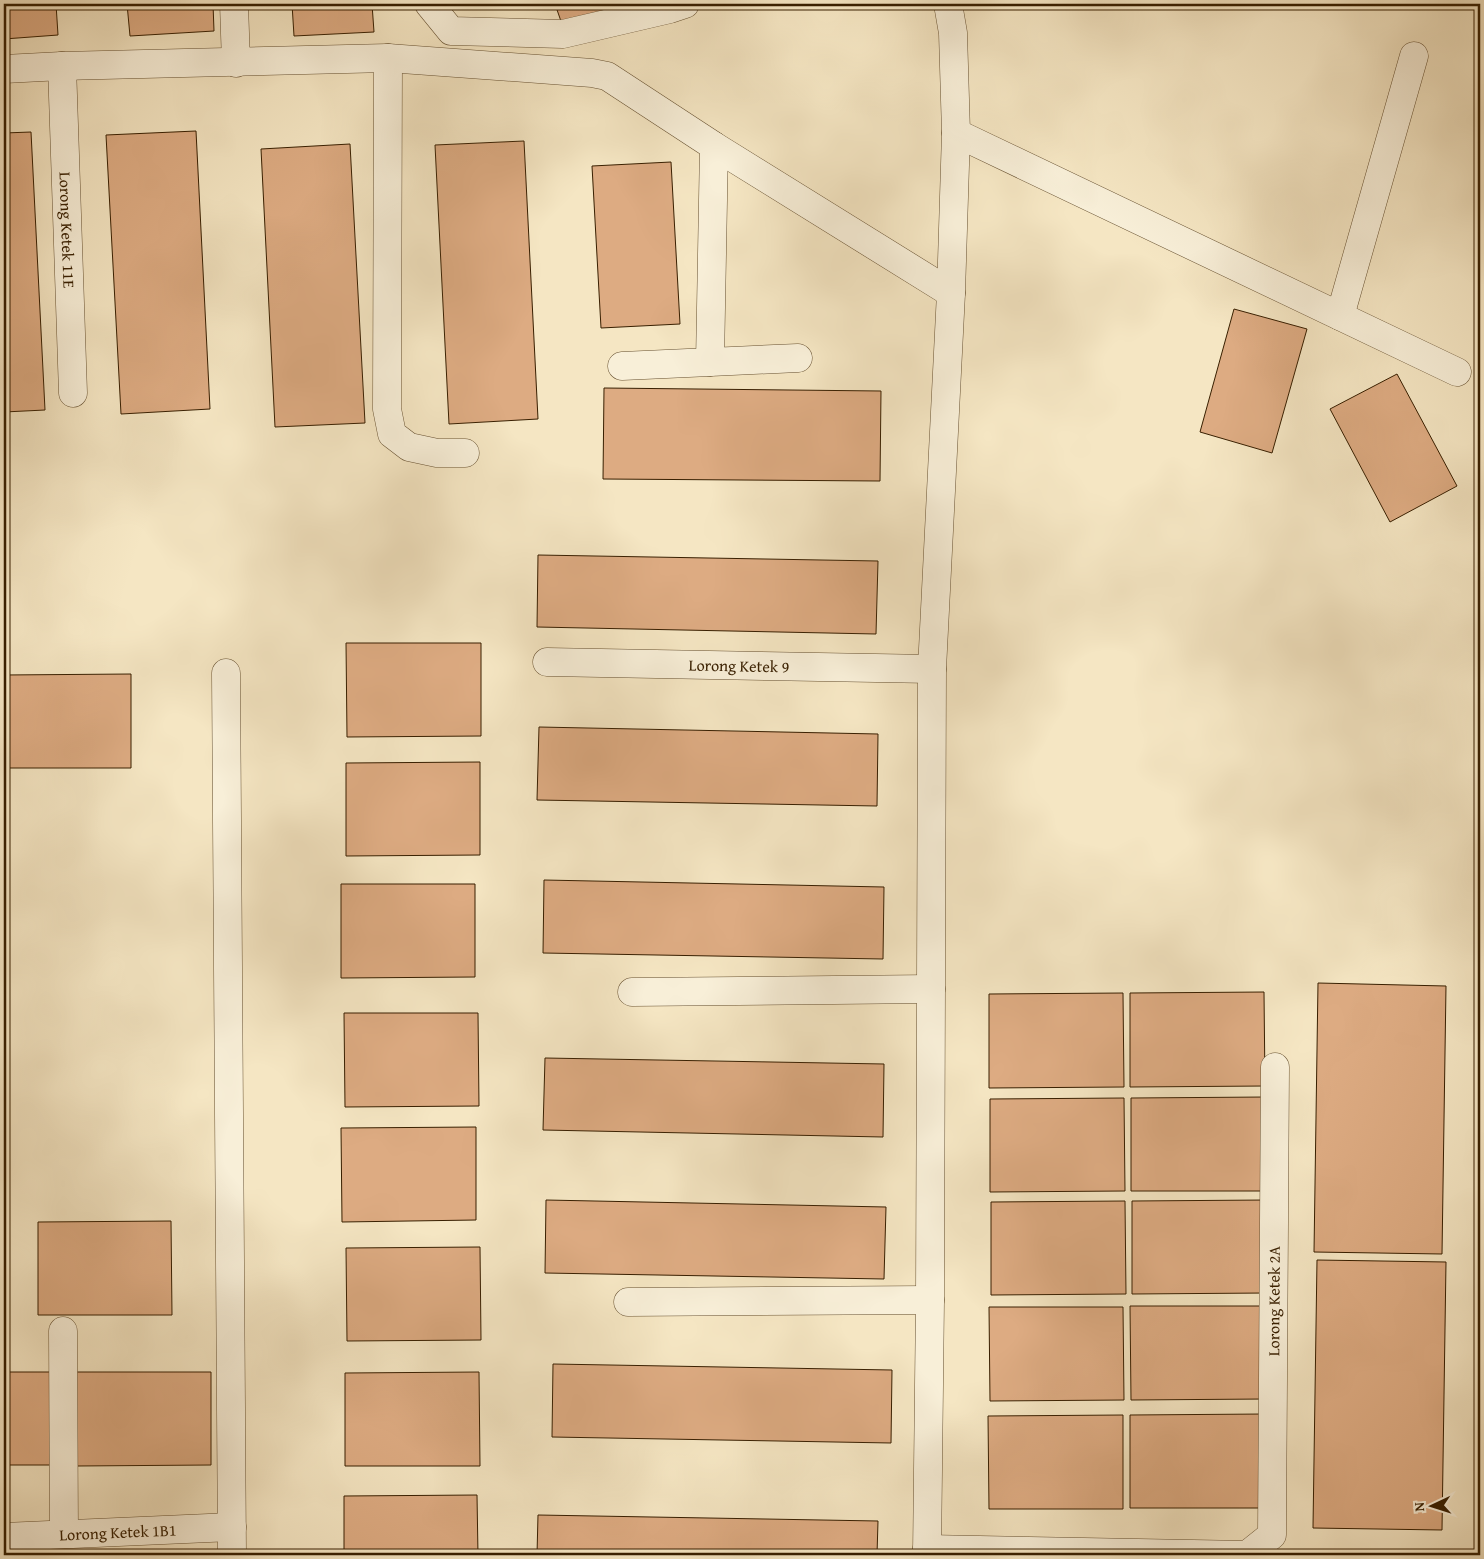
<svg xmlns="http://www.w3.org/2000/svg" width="1484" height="1559" font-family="'Gentium Book Plus',serif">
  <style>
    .building { fill: #ddab82; stroke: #381f00 }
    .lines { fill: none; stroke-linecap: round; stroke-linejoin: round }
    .minor-casing { stroke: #675131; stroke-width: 29 }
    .minor { stroke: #f8efd8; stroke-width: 28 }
    .labels { text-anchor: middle; stroke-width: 4; stroke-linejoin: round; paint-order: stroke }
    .street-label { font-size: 16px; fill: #381f00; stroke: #f8efd8 }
  </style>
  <rect width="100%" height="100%" fill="#f5e6c3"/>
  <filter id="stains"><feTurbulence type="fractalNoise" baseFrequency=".004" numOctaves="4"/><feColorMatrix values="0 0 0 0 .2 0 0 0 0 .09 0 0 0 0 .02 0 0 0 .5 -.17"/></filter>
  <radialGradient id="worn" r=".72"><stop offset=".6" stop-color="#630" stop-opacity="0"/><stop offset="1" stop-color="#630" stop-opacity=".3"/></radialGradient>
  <g class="building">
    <polygon points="4,4 56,4 58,35 4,39"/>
    <polygon points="127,4 213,4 214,31 130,36"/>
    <polygon points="292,4 372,4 374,32 294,36"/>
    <polygon points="555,4 633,4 563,27"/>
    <polygon points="196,131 210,409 121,414 106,135"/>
    <polygon points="31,132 45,410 4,412 4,133"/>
    <polygon points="524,141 538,419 449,424 435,145"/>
    <polygon points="350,144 365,423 275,427 261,149"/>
    <polygon points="671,162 680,324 601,328 592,166"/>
    <polygon points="1234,309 1307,329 1272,453 1200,432"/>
    <polygon points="1397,374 1457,486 1390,522 1330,409"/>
    <polygon points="604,388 881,391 880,481 603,479"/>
    <polygon points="538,555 878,561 876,634 537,627"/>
    <polygon points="346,643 481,643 481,736 347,737"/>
    <polygon points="131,674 131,768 4,768 4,675"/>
    <polygon points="539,727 878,734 877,806 537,800"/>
    <polygon points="480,762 480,855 346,856 346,763"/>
    <polygon points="544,880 884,887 883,959 543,953"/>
    <polygon points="341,884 475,884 475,977 341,978"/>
    <polygon points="1318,983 1446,986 1442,1254 1314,1252"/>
    <polygon points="1264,992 1265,1086 1130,1087 1130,993"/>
    <polygon points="1123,993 1124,1087 989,1088 989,994"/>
    <polygon points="344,1013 478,1013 479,1106 345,1107"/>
    <polygon points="545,1058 884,1064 883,1137 543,1130"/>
    <polygon points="1265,1097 1265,1191 1131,1191 1131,1098"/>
    <polygon points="1124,1098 1125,1191 990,1192 990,1099"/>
    <polygon points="476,1127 476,1220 342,1222 341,1128"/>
    <polygon points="546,1200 886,1207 884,1279 545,1273"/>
    <polygon points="1266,1200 1266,1293 1132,1294 1132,1201"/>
    <polygon points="1125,1201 1126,1294 991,1295 991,1202"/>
    <polygon points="171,1221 172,1315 38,1315 38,1222"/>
    <polygon points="480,1247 481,1340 347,1341 346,1248"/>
    <polygon points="1317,1260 1446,1262 1442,1530 1313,1528"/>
    <polygon points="1130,1306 1264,1306 1265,1399 1131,1400"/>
    <polygon points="989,1307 1123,1307 1124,1400 990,1401"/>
    <polygon points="553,1364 892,1370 891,1443 552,1437"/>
    <polygon points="4,1372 56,1372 57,1465 4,1465"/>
    <polygon points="76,1372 211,1372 211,1465 77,1466"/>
    <polygon points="479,1372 480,1466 345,1466 345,1373"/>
    <polygon points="1264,1414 1264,1508 1130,1508 1130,1415"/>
    <polygon points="1123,1415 1123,1509 989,1509 988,1416"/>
    <polygon points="477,1495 478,1555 344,1555 344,1496"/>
    <polygon points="538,1515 878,1521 877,1555 537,1555"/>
  </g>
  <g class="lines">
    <defs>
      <g id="minor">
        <polyline points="234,4 236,63"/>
        <polyline points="429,4 451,31 563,34 670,9 685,4"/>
        <polyline points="388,58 387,409 392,434 409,447 437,453 465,453"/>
        <path id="s1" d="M62 66 73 393"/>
        <polyline points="4,69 62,66 388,58 592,73 607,76 714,146 951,293"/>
        <polyline points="956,133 1457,372"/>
        <polyline points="1340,316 1414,56"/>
        <polyline points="710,362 798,358"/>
        <polyline points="622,366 710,362 714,146"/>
        <path id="s2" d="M547 662 932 669"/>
        <polyline points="226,673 232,1555"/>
        <polyline points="632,992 931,989"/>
        <polyline points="628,1302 930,1300"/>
        <polyline points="63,1331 64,1534"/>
        <path id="s3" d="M4 1537 232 1527"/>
        <path id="s4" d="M927 1549 1247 1555 1272 1535 1275 1067"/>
        <polyline points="927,1555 930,1300 932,669 951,293 956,133 953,33 948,4"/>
      </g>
    </defs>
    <use href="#minor" class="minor-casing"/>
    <use href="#minor" class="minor"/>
  </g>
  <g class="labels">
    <g class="street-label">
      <text dy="6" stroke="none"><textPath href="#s1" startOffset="164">Lorong Ketek 11E</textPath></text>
      <text dy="6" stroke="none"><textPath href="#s2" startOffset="192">Lorong Ketek 9</textPath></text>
      <text dy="6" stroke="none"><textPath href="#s4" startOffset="586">Lorong Ketek 2A</textPath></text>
      <text dy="6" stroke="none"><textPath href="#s3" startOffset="114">Lorong Ketek 1B1</textPath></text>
    </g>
  </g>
  <rect width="1484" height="1559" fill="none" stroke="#f5e6c3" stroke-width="20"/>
  <rect x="5" y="5" width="1474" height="1549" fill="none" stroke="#381f00" stroke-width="2.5"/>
  <rect x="10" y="10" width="1464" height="1539" fill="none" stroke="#381f00"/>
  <g transform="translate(1432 1506) rotate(266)" stroke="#f8efd8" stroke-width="4" paint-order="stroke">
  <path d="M0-4L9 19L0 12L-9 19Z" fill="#381f00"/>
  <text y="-8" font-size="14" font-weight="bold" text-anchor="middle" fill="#381f00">N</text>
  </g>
  <rect width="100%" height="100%" filter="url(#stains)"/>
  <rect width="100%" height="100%" fill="url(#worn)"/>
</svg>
